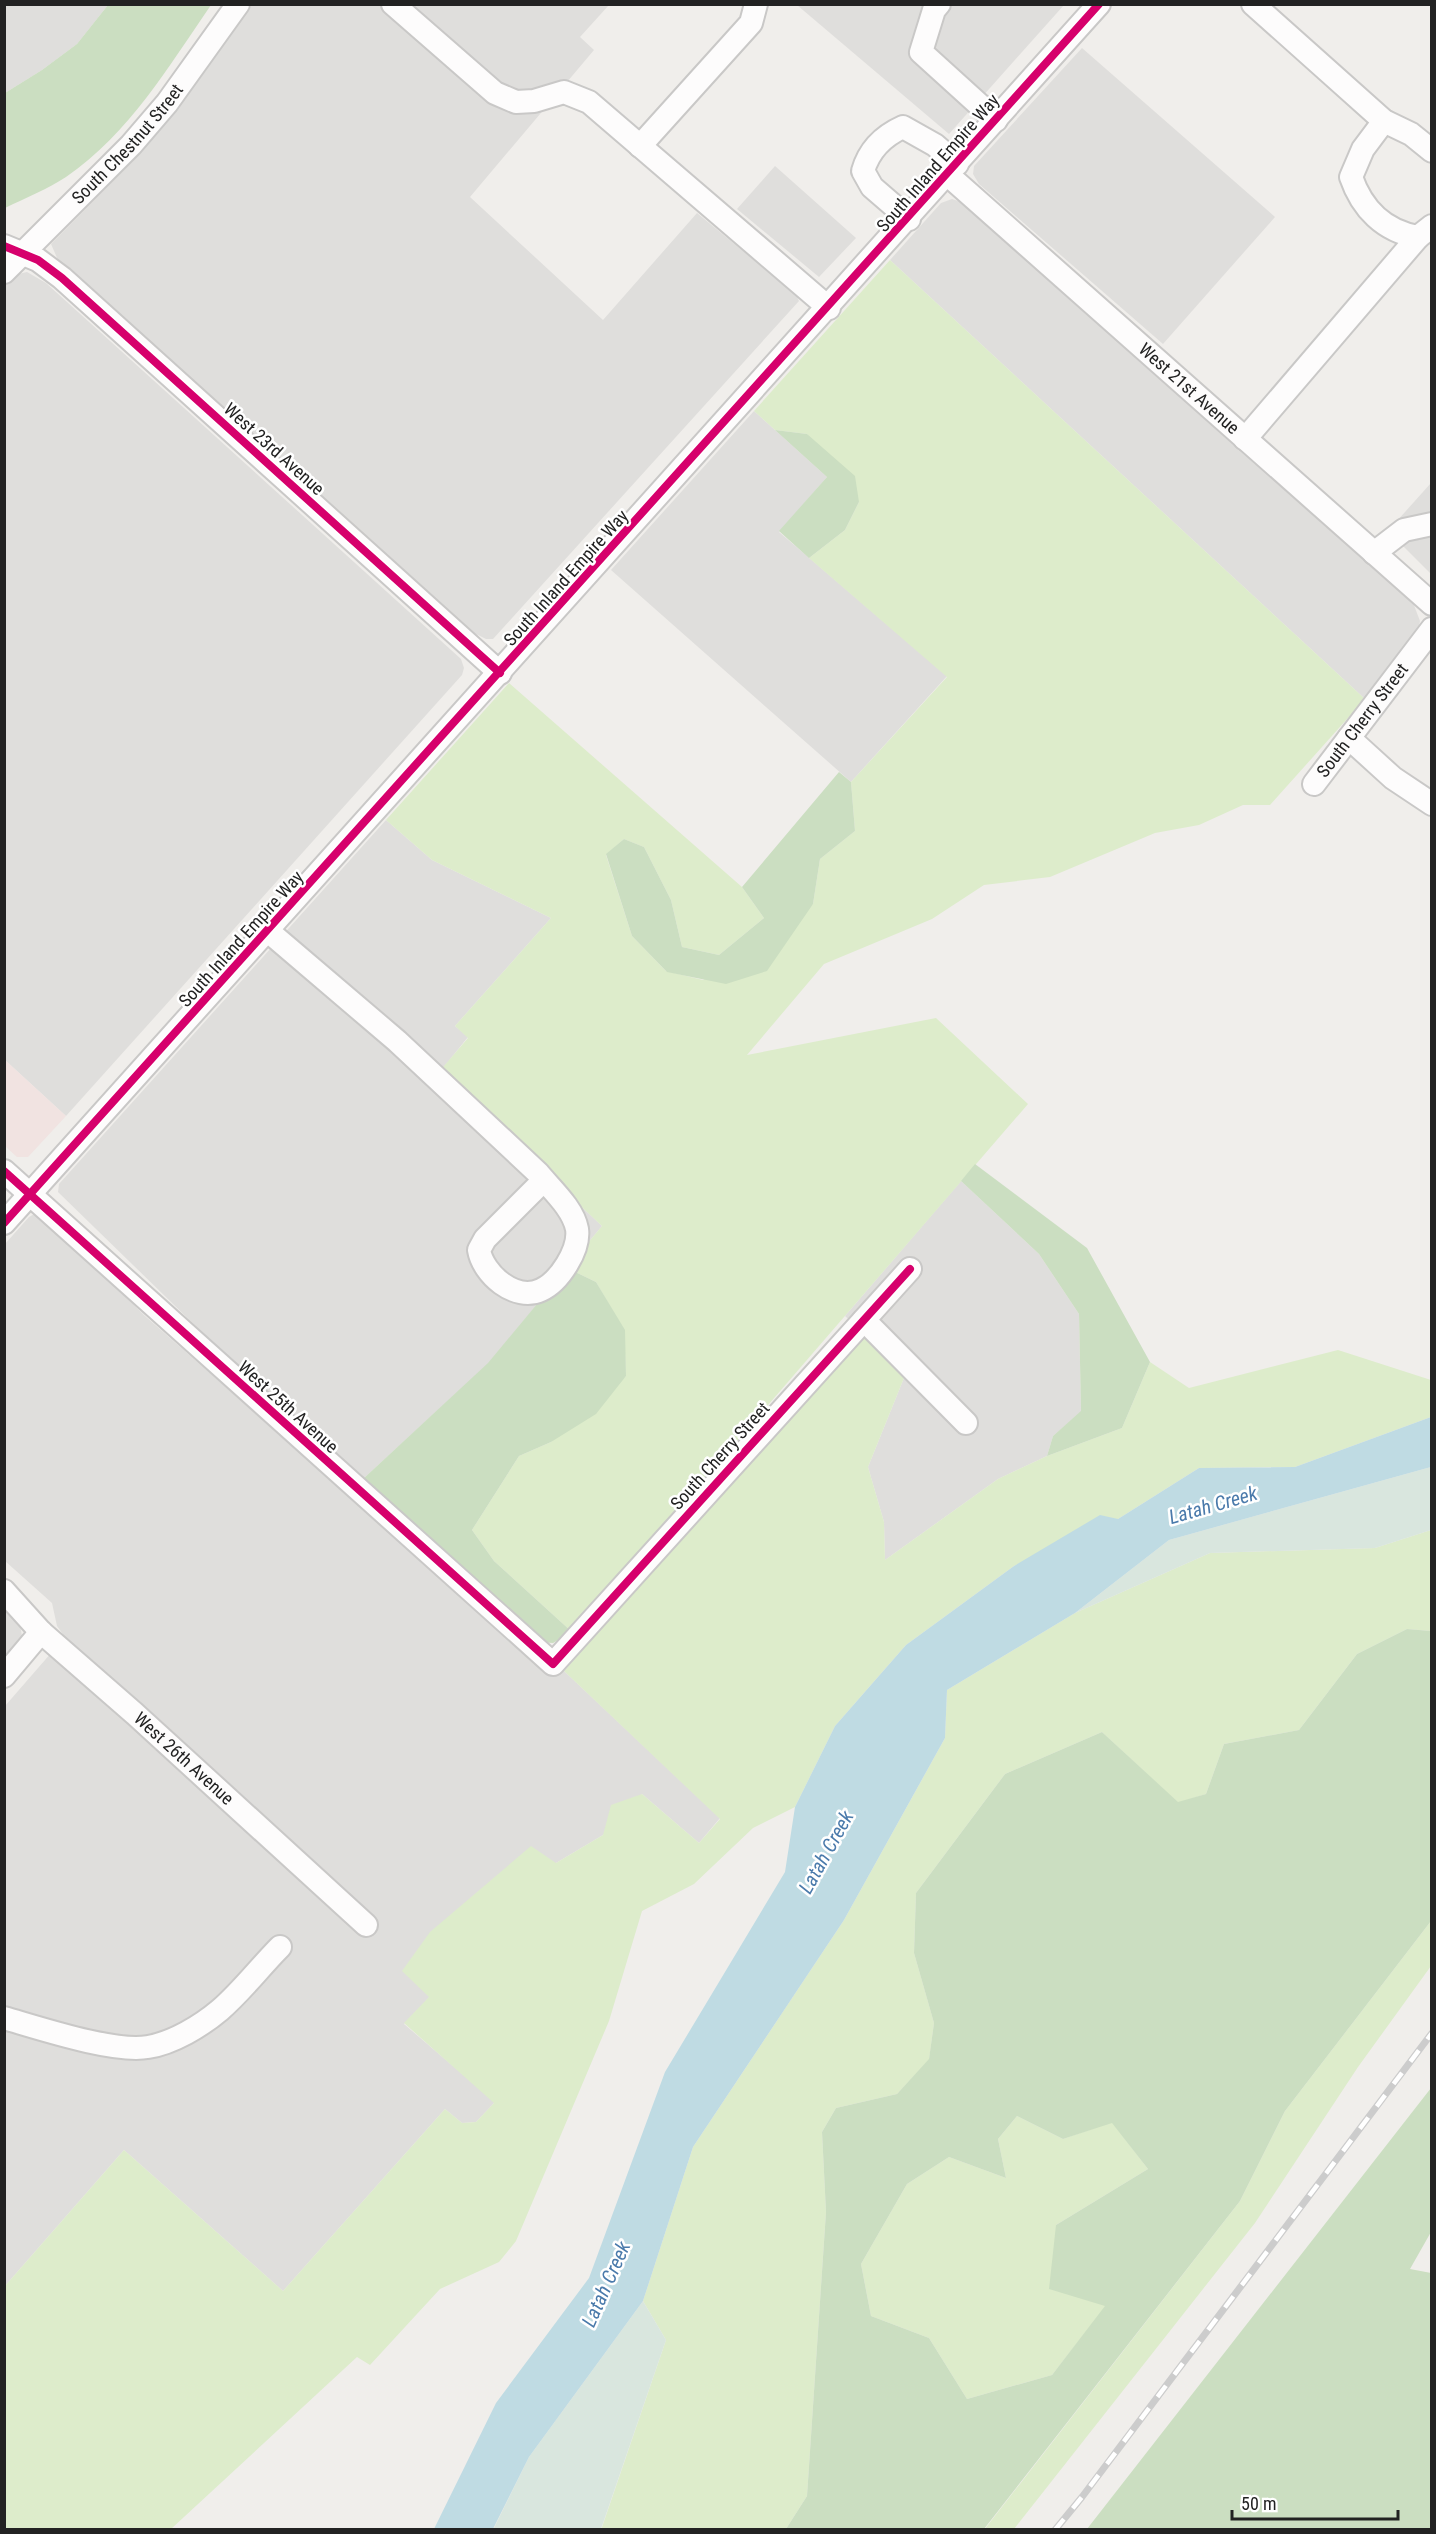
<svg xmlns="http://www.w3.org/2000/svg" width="1436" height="2534" font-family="'Roboto Condensed',sans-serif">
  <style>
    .residential { fill: #dfdedc }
    .commercial { fill: #f1e3e1 }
    .grass { fill: #ddeccb }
    .forest { fill: #cbdec1; fill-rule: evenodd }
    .wetland { fill: #d9e6de }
    .water { fill: #bfdbe3 }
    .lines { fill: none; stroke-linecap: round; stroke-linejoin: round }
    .minor-casing { stroke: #c9c8c7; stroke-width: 26 }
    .minor { stroke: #fdfcfc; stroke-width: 22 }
    .rail-casing { stroke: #ccc; stroke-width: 7 }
    .rail { stroke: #fff; stroke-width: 4.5; stroke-dasharray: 14; stroke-linecap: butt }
    .cycleway-casing { stroke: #fff; stroke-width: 11 }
    .cycleway { stroke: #d6006c; stroke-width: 8 }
    .labels { text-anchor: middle; stroke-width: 5; stroke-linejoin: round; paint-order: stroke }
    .street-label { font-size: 18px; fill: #222; stroke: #fff }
    .water-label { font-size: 20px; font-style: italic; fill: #4a7aab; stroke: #fff }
  </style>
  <rect width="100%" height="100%" fill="#f0eeeb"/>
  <g class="residential">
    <polygon points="4,5 108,5 77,44 42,70 5,93"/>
    <polygon points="252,5 609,5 580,37 594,50 470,197 603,320 697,213 796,295 799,301 493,639 486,639 470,631 58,260 51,244 131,163"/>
    <polygon points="797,5 1064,5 949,134"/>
    <polygon points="1082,48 1275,217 1163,344 979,184 973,174 974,166"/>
    <polygon points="775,166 856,238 819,277 737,209"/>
    <polygon points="952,199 961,202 1412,600 1420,621 1416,642 1365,699 890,260 941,203"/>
    <polygon points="27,272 46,283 461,659 464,668 462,675 66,1116 5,1060 4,285 14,275"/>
    <polygon points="754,411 827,477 779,532 947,676 851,782 611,570"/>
    <polygon points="1431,483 1431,574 1388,531"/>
    <polygon points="386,820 432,860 551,918 455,1026 468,1037 439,1073 602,1226 489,1363 363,1479 208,1338 58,1192 59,1184"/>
    <polygon points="961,1181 1039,1254 1079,1314 1081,1412 1053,1436 1047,1456 998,1479 885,1560 884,1522 868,1467 906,1373 845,1316"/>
    <polygon points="36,1213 42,1215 145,1316 548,1671 564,1671 720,1818 699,1843 642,1794 603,1835 556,1863 404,2024 495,2102 476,2122 462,2123 445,2109 283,2291 124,2150 5,2286 5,1706 65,1637 57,1626 52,1603 5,1561 5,1244 29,1217"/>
    <polygon points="5,1599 19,1619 22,1636 17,1650 5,1664"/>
  </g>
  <polygon class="commercial" points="5,1060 66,1116 28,1157 17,1157 5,1146"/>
  <g class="grass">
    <polygon points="890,260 1365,699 1270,805 1243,805 1199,825 1155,833 1050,877 984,885 932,919 824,964 747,1055 936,1018 1028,1104 572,1632 494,1561 472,1530 519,1456 551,1442 626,1376 624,1330 596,1282 567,1268 602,1226 438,1073 468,1038 455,1026 551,918 432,860 386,820 509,683 742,887 764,918 719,955 682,947 671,900 644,847 624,839 606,855 632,936 666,971 703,980 813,904 820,859 855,831 851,782 947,677 809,558 845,530 859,502 807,434 775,430 754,411"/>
    <polygon points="864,1333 906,1373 868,1467 884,1522 885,1560 998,1479 1047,1456 1122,1428 1150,1362 1189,1388 1338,1350 1431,1380 1431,1417 1295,1467 1199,1468 1118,1519 1014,1566 906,1645 835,1726 795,1807 753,1828 694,1884 642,1911 609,2021 516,2241 499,2262 440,2289 370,2365 357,2357 171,2529 5,2530 5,2286 124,2150 283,2291 445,2109 462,2123 476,2122 494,2103 404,2023 429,1997 402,1971 430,1932 531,1846 556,1863 603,1835 611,1805 642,1794 699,1843 720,1819 564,1671"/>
    <polygon points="1431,1530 1431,1631 1407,1629 1357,1654 1299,1730 1224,1744 1206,1794 1178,1803 1102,1732 1005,1774 916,1893 914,1953 934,2023 929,2060 897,2094 836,2108 822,2132 826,2212 807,2496 786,2529 601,2530 666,2340 643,2301 693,2147 844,1920 945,1738 947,1690 1075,1613 1210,1553 1375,1548"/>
    <polygon points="1431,1921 1431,1966 1358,2067 1255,2223 1014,2529 984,2530 1240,2201 1285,2111"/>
    <polygon points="1017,2116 1063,2139 1112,2122 1148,2169 1056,2225 1106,2306 1052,2375 967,2399 929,2338 871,2316 861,2264 907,2184 949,2157 1006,2178 998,2139"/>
  </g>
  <g class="forest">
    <path d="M108 5H211C168 67 130 133 66 177 48 189 25 198 5 208V93L42 70 77 44Z"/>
    <polygon points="775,430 807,434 855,476 859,502 845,530 809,558 779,531 827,477"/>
    <polygon points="839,772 851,782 855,831 820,859 813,904 767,971 726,984 667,972 632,936 606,854 624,839 644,847 671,900 682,947 719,955 764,918 742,887"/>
    <polygon points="975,1164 1087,1248 1150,1362 1122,1428 1047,1456 1053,1436 1081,1411 1079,1314 1039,1254 961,1181"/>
    <polygon points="567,1268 596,1282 625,1330 626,1376 596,1414 551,1442 519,1456 472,1530 494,1561 572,1632 553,1643 538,1642 363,1479 488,1363"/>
    <path d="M1407 1629 1431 1631V1921L1285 2111 1240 2201 984 2529H786L807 2496 826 2212 822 2132 836 2108 897 2094 929 2059 934 2023 914 1953 916 1893 1005 1774 1102 1732 1178 1802 1206 1794 1224 1744 1299 1730 1357 1654ZM1017 2116 1063 2139 1112 2123 1148 2169 1056 2225 1049 2289 1105 2306 1052 2375 967 2399 929 2338 871 2316 861 2264 907 2184 949 2157 1006 2178 998 2139Z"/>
    <polygon points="1431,2088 1431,2232 1410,2269 1431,2273 1431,2529 1087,2529"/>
  </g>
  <g class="wetland">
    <polygon points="1431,1467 1431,1530 1375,1548 1210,1553 1075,1613 1169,1540"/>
    <polygon points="643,2301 666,2340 601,2529 493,2530 529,2457"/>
  </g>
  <polygon class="water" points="1431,1417 1431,1467 1169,1540 1075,1613 947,1690 945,1738 844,1920 693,2147 643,2301 529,2457 493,2529 434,2529 496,2403 589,2278 665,2072 785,1872 795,1807 835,1726 906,1645 1014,1566 1100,1515 1118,1519 1199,1468 1295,1467"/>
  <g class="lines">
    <defs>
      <g id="minor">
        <polyline points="393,4 495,93 516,102 534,101 564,92 589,102 829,308"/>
        <polyline points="939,4 934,10 921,52 996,120"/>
        <polyline points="1253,4 1384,121 1411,134 1432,151"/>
        <path d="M1384 121 1363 149 1351 177C1362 209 1384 231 1418 237L1432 226"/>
        <polyline points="640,146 751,23 756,4"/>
        <path id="s1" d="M948 175 1432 604"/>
        <path d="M909 219 872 187 863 171C869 150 883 136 903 127L935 145 957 164"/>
        <polyline points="4,246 38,260 62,278 500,673"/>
        <path id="s2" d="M4 272 131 145 167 103 238 4"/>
        <polyline points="1245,439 1418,237"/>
        <polyline points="1374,553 1404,530 1432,524"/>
        <polyline points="1349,738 1393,778 1432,804"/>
        <path id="s3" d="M1314 784 1432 629"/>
        <path d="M268 931 397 1041 538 1173C551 1189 573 1208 577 1229 580 1250 559 1282 541 1290 515 1302 483 1274 479 1250L485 1239 544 1180"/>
        <polyline points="4,1171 553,1664 910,1269"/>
        <polyline points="4,1223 1099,4"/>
        <polyline points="864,1320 966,1423"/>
        <path id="s4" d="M4 1591 41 1632 135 1714 366 1925"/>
        <polyline points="4,1676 41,1632"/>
        <path d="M4 2018C39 2028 114 2053 148 2047 173 2043 201 2026 220 2010 242 1991 260 1967 280 1947"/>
      </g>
    </defs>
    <use href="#minor" class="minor-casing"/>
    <use href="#minor" class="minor"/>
    <defs>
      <polyline id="rail" points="1055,2530 1082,2497 1432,2033"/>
    </defs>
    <use href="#rail" class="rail-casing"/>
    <use href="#rail" class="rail"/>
    <defs>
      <g id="cycleway">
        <polyline points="4,246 38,260 62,278 500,673"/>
        <polyline points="4,1171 553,1664 910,1269"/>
        <polyline points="4,1223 1099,4"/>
      </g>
    </defs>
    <use href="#cycleway" class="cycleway-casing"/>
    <use href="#cycleway" class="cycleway"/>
  </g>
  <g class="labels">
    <g class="street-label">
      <text dy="6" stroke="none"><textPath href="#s2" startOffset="178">South Chestnut Street</textPath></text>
      <text transform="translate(938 163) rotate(-49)" y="6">South Inland Empire Way</text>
      <text dy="6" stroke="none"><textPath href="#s1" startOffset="322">West 21st Avenue</textPath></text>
      <text transform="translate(274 449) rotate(42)" y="6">West 23rd Avenue</text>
      <text transform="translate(566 578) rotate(-48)" y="6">South Inland Empire Way</text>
      <text dy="6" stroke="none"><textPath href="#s3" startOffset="80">South Cherry Street</textPath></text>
      <text transform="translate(241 939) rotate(-48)" y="6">South Inland Empire Way</text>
      <text transform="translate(288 1407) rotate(42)" y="6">West 25th Avenue</text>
      <text transform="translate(720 1456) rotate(-48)" y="6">South Cherry Street</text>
      <text dy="6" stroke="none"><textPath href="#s4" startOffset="246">West 26th Avenue</textPath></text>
    </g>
    <g class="water-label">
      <text transform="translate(1213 1505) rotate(-16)" y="7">Latah Creek</text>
      <text transform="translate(826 1852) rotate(-61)" y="7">Latah Creek</text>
      <text transform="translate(606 2284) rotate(-66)" y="7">Latah Creek</text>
    </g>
  </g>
  <rect width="1436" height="2534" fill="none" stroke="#222222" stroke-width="12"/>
  <path d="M1232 2510v9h166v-9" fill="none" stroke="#222222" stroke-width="3"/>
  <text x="1241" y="2510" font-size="18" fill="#222222" stroke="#ffffff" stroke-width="4.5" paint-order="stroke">50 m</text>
</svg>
